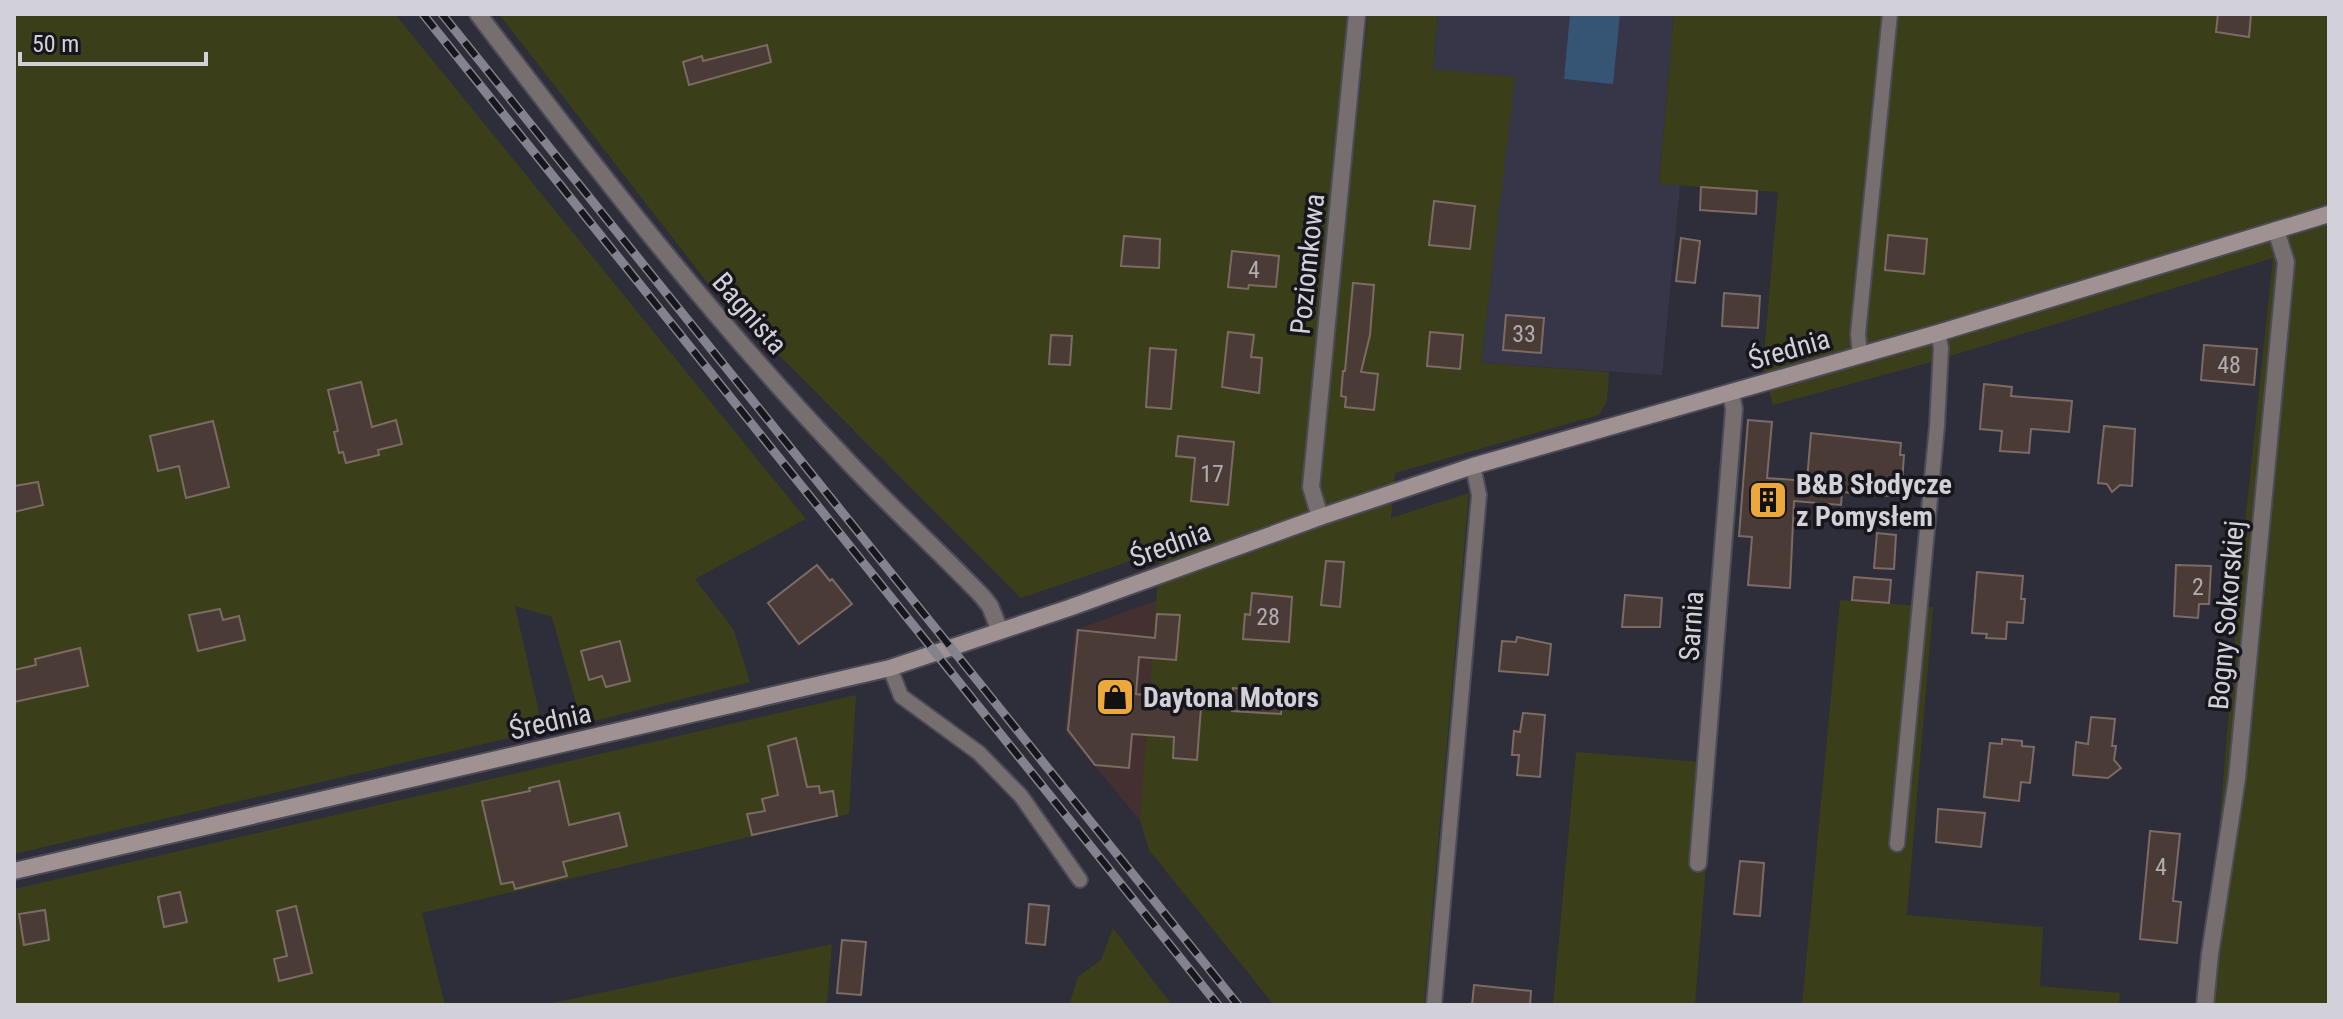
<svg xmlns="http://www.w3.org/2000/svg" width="2343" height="1019" font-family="'Roboto Condensed',sans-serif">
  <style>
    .built { fill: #373548 }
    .industrial { fill: #453031 }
    .green { fill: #3a3f19 }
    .water { fill: #365575 }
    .building { fill: #4a3b36; stroke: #7c6b65; stroke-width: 2 }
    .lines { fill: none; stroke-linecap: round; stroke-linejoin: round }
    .lane-casing { stroke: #4c4b57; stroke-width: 18 }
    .street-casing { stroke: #4c4b57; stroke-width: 20 }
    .secondary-casing { stroke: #4c4b57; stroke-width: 20 }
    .lane { stroke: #776f6f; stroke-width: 14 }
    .street { stroke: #776f6f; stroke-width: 16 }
    .secondary { stroke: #a09292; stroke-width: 16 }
    .rail-casing { stroke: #83828d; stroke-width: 9 }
    .rail { stroke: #17161c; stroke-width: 6; stroke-dasharray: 18; stroke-linecap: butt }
    .labels { text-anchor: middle; stroke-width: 7; stroke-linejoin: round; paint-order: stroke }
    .number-label { font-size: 24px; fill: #b0acb1 }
    .street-label { font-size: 28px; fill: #d2d1da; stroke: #17161c }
    .poi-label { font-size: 28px; font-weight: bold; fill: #d2d1da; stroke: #17161c; text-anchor: start }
  </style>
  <rect width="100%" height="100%" fill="#2e2d3a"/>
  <polygon class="built" points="1438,14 1674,14 1659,184 1680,185 1662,375 1481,363 1514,78 1433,69"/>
  <polygon class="industrial" points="1158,600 1144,780 1140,820 1065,731 1075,630"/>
  <g class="green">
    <polygon points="14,14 395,14 806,519 695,579 734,630 750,682 582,724 552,617 515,606 543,730 14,854"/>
    <polygon points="499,14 1348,14 1330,190 1349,192 1368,14 1438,14 1433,69 1515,77 1481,363 1609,372 1607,401 1599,415 1395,473 1391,518 1469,493 1424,1005 1274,1005 1149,850 1140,820 1160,551 1021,598 710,286"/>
    <polygon points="1674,14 2329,14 2329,1005 2198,1005 2220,818 2244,533 2273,258 1924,364 1773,405 1763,367 1778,192 1659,184"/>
    <polygon points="1840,600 1933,607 1907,915 2043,927 2040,986 2120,993 2119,1005 1802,1005"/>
    <polygon points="856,695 849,814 422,913 445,1005 14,1005 14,889"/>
    <polygon points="1576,752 1714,763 1695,1005 1553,1005"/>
    <polygon points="1113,928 1172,1005 1069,1005 1078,977 1101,960"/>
    <polygon points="832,944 827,1005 543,1005"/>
  </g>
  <polygon class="water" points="1570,14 1620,14 1613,84 1564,79"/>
  <g class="building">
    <polygon points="2218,14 2251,14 2249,37 2216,32"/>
    <polygon points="767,45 771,62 689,85 683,62 702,56 703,61"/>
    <polygon points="1701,187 1757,191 1756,214 1700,210"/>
    <polygon points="1434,201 1475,206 1470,249 1429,245"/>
    <polygon points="1888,235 1927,239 1924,274 1885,270"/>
    <polygon points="1124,236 1160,239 1159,268 1121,266"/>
    <polygon points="1681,238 1700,241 1695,283 1676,281"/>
    <polygon points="1232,251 1279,256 1276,287 1249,285 1248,289 1228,287"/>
    <polygon points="1353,283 1374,285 1370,335 1361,372 1378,374 1374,410 1345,407 1346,397 1341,396 1343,371 1345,371"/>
    <polygon points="1724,293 1760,296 1758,328 1722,326"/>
    <polygon points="1506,315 1544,318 1541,353 1503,350"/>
    <polygon points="1228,332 1254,335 1251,357 1262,358 1259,393 1222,387"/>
    <polygon points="1430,332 1463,335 1460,369 1427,366"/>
    <polygon points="1051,335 1072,336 1070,365 1049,364"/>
    <polygon points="2204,345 2257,349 2254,385 2201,380"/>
    <polygon points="1150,348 1176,350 1171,409 1146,407"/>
    <polygon points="361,382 372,427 396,420 402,444 378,450 379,455 346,463 343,452 339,453 334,432 338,431 328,390"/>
    <polygon points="1984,384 2012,387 2011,396 2072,401 2069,432 2031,429 2029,453 2000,451 2002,431 1980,429"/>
    <polygon points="1748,420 1772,422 1767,478 1807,481 1811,433 1901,443 1900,455 1904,455 1901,497 1842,492 1841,505 1794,501 1790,588 1748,585 1752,537 1739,536"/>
    <polygon points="213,421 229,487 186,498 179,466 158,471 150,436"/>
    <polygon points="2104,426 2135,429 2132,486 2120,485 2112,492 2107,484 2098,483"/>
    <polygon points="1178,436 1234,442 1228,505 1191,501 1195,458 1176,456"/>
    <polygon points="38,482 43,505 14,512 14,486"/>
    <polygon points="1877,533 1896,535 1894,569 1874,568"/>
    <polygon points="1326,561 1344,562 1340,607 1321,605"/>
    <polygon points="817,565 830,581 832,579 852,604 799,644 768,603"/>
    <polygon points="2176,565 2211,566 2209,604 2199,604 2198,618 2174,616"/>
    <polygon points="1977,572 2023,576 2021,599 2025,599 2023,623 2007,622 2006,639 1986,638 1987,634 1972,633"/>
    <polygon points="1854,577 1891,580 1889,603 1852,600"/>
    <polygon points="1252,593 1292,597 1289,642 1243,639 1245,614 1250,615"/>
    <polygon points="1625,595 1662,598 1660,627 1622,627"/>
    <polygon points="220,609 223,620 239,616 245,640 198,651 189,615"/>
    <polygon points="1157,614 1180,615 1176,660 1139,657 1136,694 1186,699 1186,706 1201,707 1197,760 1173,758 1174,737 1132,734 1129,768 1095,765 1068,730 1078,630 1155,638"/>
    <polygon points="1517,637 1551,644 1548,675 1499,671 1502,641 1516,642"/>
    <polygon points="620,641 630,681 606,687 602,676 589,680 581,651"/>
    <polygon points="80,648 88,686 14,702 14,670 36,665 35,659"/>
    <polygon points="1233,688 1283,692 1281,714 1232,711"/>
    <polygon points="1523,713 1545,715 1540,777 1517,775 1519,755 1512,755 1514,731 1520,732"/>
    <polygon points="2091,717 2115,719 2112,746 2116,746 2114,760 2121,768 2108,778 2073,775 2076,742 2088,744"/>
    <polygon points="796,738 807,787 819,786 820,793 833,791 837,816 752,835 747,814 765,811 762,799 778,795 768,746"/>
    <polygon points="2002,739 2022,741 2022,746 2034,747 2030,783 2021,782 2019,801 1984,797 1990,743 2002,744"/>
    <polygon points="559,781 569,825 619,813 627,846 563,862 567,876 515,889 513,882 501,884 482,801 530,791 529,788"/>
    <polygon points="1938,809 1985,813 1981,847 1936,842"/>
    <polygon points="2150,831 2180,834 2173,901 2181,902 2177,943 2140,939"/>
    <polygon points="1740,861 1764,863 1760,916 1734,914"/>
    <polygon points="180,892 187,922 164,927 158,897"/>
    <polygon points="1029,904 1049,906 1045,945 1026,943"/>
    <polygon points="296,906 312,973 279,981 274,959 287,956 277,911"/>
    <polygon points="45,910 49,940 24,945 19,914"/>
    <polygon points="842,940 866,942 861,995 837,993"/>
    <polygon points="1474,985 1531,991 1530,1005 1472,1005"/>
  </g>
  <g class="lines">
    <defs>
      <g id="lane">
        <polyline points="1860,356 1858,334 1890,14"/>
        <polyline points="890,668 901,696 979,753 1021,796 1080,880"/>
        <polyline points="1897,844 1937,426 1941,348 1938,333"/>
        <polyline points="1434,1005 1479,495 1473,466"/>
      </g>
      <g id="street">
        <path d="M478 14C593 165 710 316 841 454 886 503 936 548 982 596L990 606 1000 631"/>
        <polyline points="1320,517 1311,487 1357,14"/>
        <polyline points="1698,863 1734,409 1731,393"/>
        <polyline points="2205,1005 2210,954 2237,778 2286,262 2276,230"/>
      </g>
      <polyline id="secondary" points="14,871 890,668 1069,608 1320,517 1473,466 1938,333 2329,214"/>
    </defs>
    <use href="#lane" class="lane-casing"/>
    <use href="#street" class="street-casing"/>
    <use href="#secondary" class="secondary-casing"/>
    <use href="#lane" class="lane"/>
    <use href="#street" class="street"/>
    <use href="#secondary" class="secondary"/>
    <defs>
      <g id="rail">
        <polyline points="423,14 1218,1005"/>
        <polyline points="442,14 1238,1005"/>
      </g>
    </defs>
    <use href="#rail" class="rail-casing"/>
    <use href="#rail" class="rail"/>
  </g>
  <defs>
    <symbol id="building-square" viewBox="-11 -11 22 22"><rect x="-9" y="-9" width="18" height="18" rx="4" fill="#eda83b" stroke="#17161c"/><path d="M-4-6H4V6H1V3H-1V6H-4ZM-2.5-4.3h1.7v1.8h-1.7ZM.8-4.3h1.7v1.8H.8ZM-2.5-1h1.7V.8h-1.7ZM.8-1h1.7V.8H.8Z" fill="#111"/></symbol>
    <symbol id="shop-square" viewBox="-11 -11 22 22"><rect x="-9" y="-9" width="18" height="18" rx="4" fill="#eda83b" stroke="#17161c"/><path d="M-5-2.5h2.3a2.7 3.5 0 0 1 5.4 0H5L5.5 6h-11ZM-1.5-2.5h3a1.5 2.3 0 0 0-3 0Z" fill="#111"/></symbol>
  </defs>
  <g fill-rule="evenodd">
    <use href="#building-square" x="1746" y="478" width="44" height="44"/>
    <use href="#shop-square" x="1093" y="675" width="44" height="44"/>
  </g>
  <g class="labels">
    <g class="number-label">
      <text x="1254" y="278">4</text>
      <text x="1524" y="342">33</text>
      <text x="2229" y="373">48</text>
      <text x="1212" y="482">17</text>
      <text x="2198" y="595">2</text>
      <text x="1268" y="625">28</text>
      <text x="2161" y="875">4</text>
    </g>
    <g class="street-label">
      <text transform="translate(1307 264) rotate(-84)" y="10">Poziomkowa</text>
      <text transform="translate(750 313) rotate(49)" y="10">Bagnista</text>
      <text transform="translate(1789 349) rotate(-16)" y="10">Średnia</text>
      <text transform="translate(1170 544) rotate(-20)" y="10">Średnia</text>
      <text transform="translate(2226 615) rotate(-85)" y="10">Bogny Sokorskiej</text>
      <text transform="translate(1691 626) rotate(-86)" y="10">Sarnia</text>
      <text transform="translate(550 721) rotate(-13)" y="10">Średnia</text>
    </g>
    <g class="poi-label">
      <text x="1796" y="494">B&amp;B Słodycze<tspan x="1796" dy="32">z Pomysłem</tspan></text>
      <text x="1143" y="707">Daytona Motors</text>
    </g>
  </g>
  <rect width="2343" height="1019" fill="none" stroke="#d2d1da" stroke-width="32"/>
  <path d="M20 52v12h186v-12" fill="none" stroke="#d2d1da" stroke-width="4"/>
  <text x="32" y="52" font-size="24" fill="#d2d1da" stroke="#17161c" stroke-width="6" paint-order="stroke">50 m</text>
</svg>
